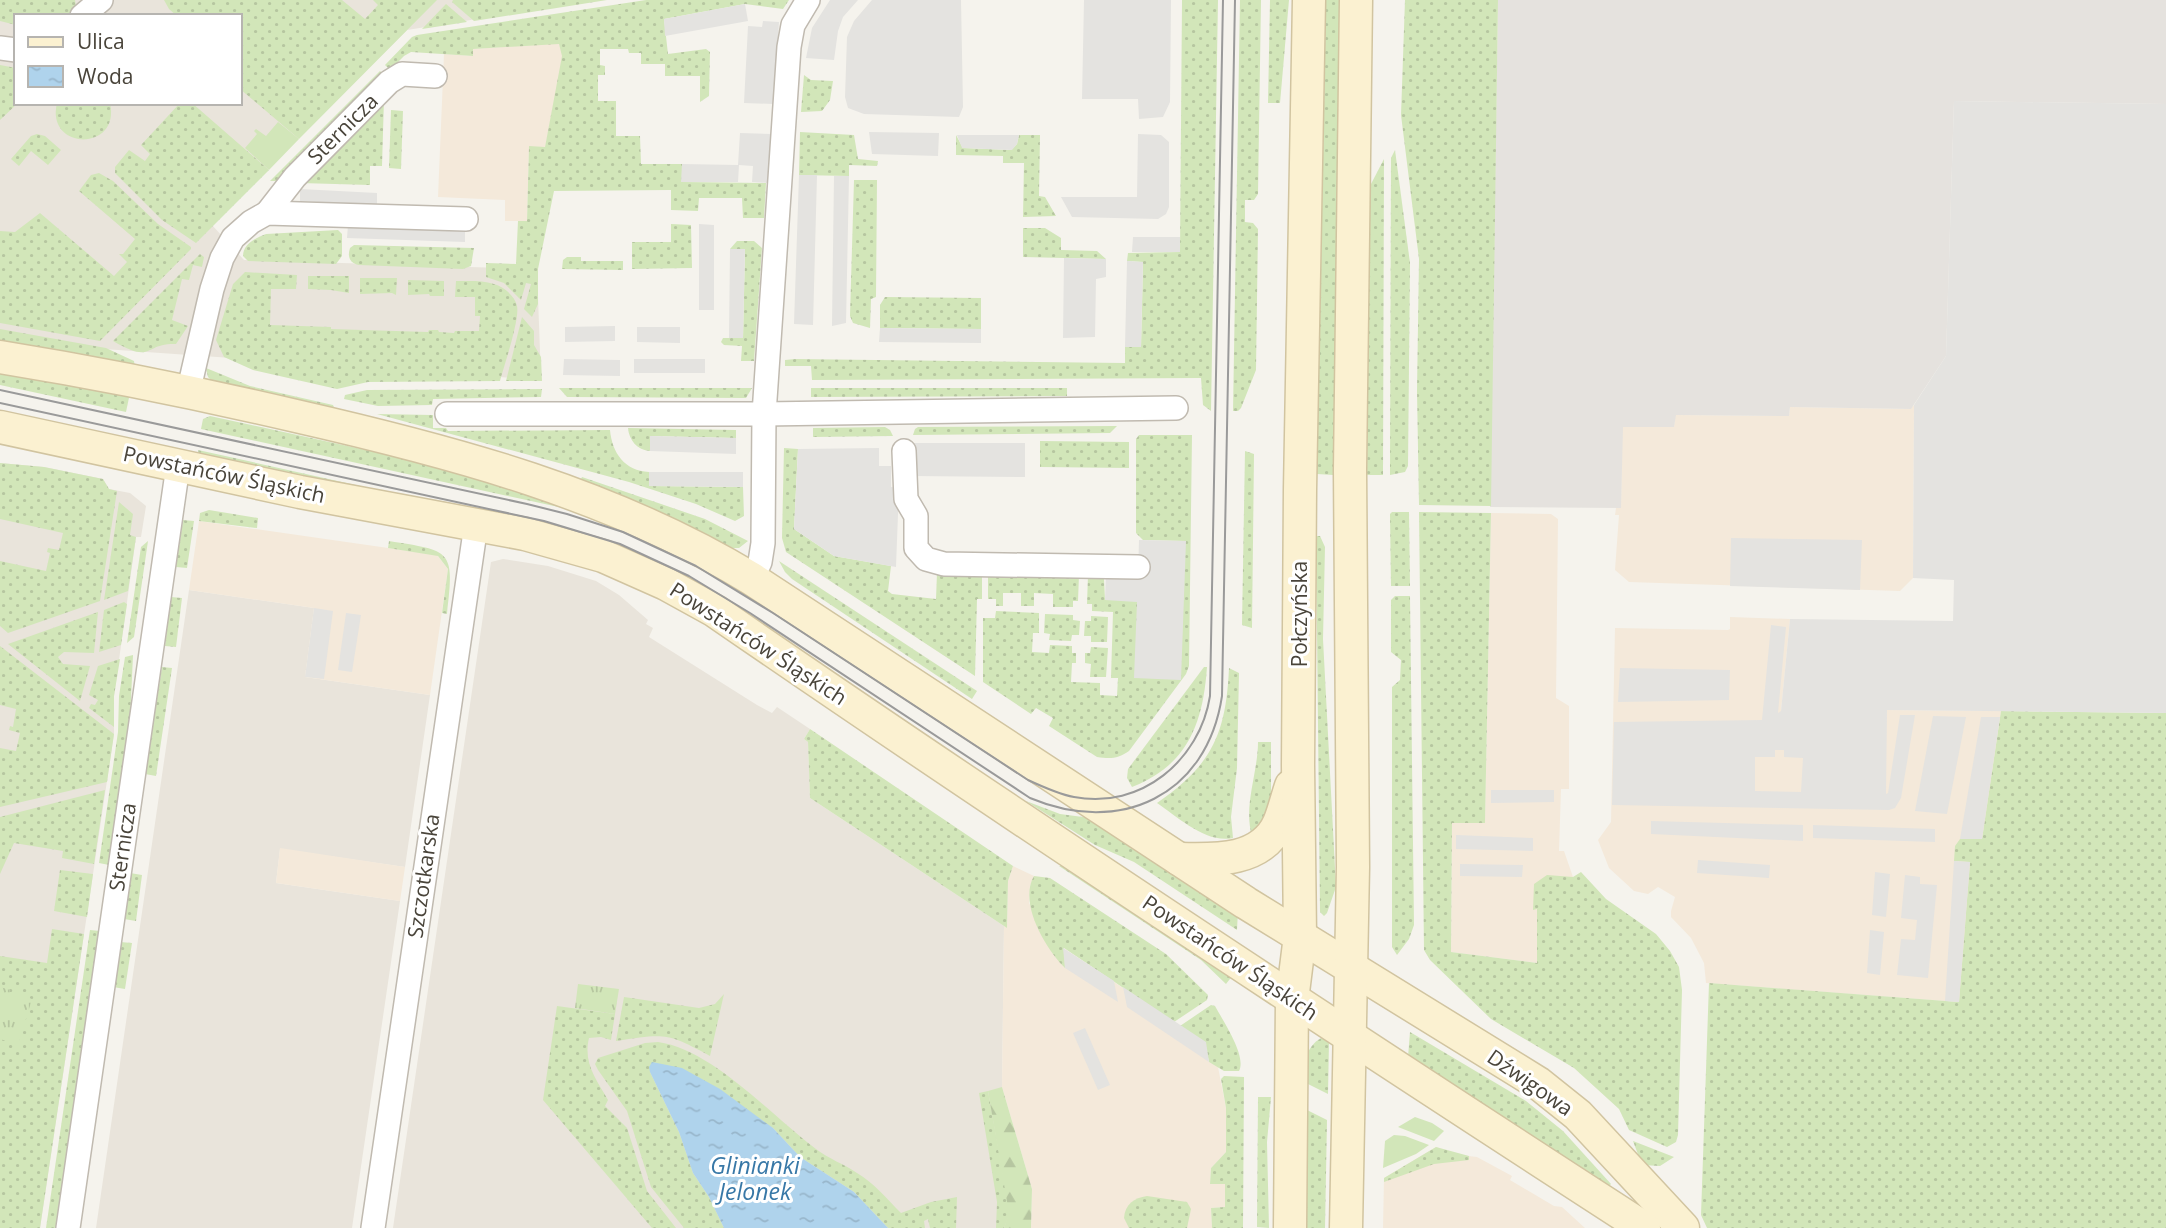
<svg xmlns="http://www.w3.org/2000/svg" width="2166" height="1228" font-family="'Open Sans',sans-serif">
  <style>
    .residential { fill: #e9e4db; fill-rule: evenodd }
    .commercial { fill: #f4e9da }
    .industrial { fill: #e5e2de }
    .grass { fill: url(#grass-dots) }
    .forest { fill: url(#forest-firs) }
    .park { fill: url(#park-tufts) }
    .garden { fill: #d2e6b9 }
    .parking { fill: #e4e3e0; fill-rule: evenodd }
    .water { fill: url(#water-ripples) }
    .lines { fill: none; stroke-linecap: round; stroke-linejoin: round }
    .minor-casing { stroke: #c0bab0; stroke-width: 26 }
    .secondary-casing { stroke: #d1c4a0; stroke-width: 35 }
    .minor { stroke: #fff; stroke-width: 23 }
    .secondary { stroke: #fbf1d1; stroke-width: 32 }
    .tram { stroke: #9a9a9a; stroke-width: 2 }
    .labels { text-anchor: middle; stroke-width: 6; stroke-linejoin: round; paint-order: stroke }
    .street-label { font-size: 21px; fill: #49443a; stroke: #fff }
    .water-label { font-size: 23px; font-style: italic; fill: #3878a7; stroke: #fff }
  </style>
  <defs>
    <pattern id="grass-dots" width="8" height="8" patternUnits="userSpaceOnUse" patternTransform="scale(1.75)"><rect width="8" height="8" fill="#d2e6b9"/><path d="M2 2h.1M6 6h.1" fill="none" stroke="#b6c6a0" stroke-width="1.8" stroke-linecap="round"/></pattern>
    <pattern id="forest-firs" width="22" height="20" patternUnits="userSpaceOnUse" patternTransform="scale(1.75)"><rect width="22" height="20" fill="#d2e6b9"/><path d="M5 1l3.5 6h-7zM16 11l3.5 6h-7z" fill="#b6c6a0"/></pattern>
    <pattern id="park-tufts" width="24" height="20" patternUnits="userSpaceOnUse" patternTransform="scale(1.75)"><rect width="24" height="20" fill="#d2e6b9"/><path d="M3 7l-1-3M5 7V3M7 7l1-3M15 17l-1-3M17 17v-4M19 17l1-3" fill="none" stroke="#b6c6a0"/></pattern>
    <pattern id="water-ripples" width="26" height="14" patternUnits="userSpaceOnUse" patternTransform="scale(1.75)"><rect width="26" height="14" fill="#afd3ec"/><path d="M2 4q2-2 4 0t4 0M15 11q2-2 4 0t4 0" fill="none" stroke="#98b6cb"/></pattern>
  </defs>
  <rect width="100%" height="100%" fill="#f5f3ed"/>
  <g class="residential">
    <path d="M0 0H598L407 30 212 225 244 260 537 269 541 380 104 349 0 331ZM16 16H240V103H16Z"/>
    <polygon points="0,463 44,467 103,479 109,489 130,493 146,506 141,537 136,537 114,696 114,734 40,1228 0,1228"/>
    <polygon points="503,559 548,566 596,581 619,595 648,620 646,624 653,628 649,637 757,705 772,713 777,707 810,729 804,739 808,742 810,798 1004,926 1002,1087 1031,1228 393,1228 491,562"/>
    <polygon points="189,590 314,608 305,677 430,695 405,867 280,849 276,883 400,901 352,1228 96,1228"/>
  </g>
  <g class="commercial">
    <polygon points="559,43 563,56 545,148 529,147 527,221 505,221 505,200 438,197 444,54 472,56 473,49"/>
    <polygon points="1914,405 1913,578 1900,591 1629,582 1615,570 1619,515 1615,515 1616,508 1621,508 1622,427 1674,427 1675,415 1789,416 1790,407 1910,409"/>
    <polygon points="1491,513 1551,514 1558,519 1556,698 1569,706 1569,789 1561,789 1559,851 1564,851 1573,877 1538,963 1451,952 1452,822 1485,822"/>
    <polygon points="199,521 437,555 448,569 430,695 305,677 314,608 189,590"/>
    <polygon points="1730,617 1790,619 1781,711 1886,718 1887,710 2001,711 1959,1002 1706,983 1704,963 1691,938 1671,917 1671,911 1675,897 1658,887 1648,894 1634,891 1609,868 1598,840 1611,822 1615,628 1728,630 1730,629"/>
    <polygon points="280,848 405,867 400,901 276,883"/>
    <polygon points="1013,866 1034,876 1030,886 1029,903 1063,966 1064,967 1063,948 1177,1024 1209,1062 1218,1067 1226,1108 1226,1152 1211,1168 1210,1184 1225,1184 1225,1207 1211,1208 1212,1228 1031,1228 1032,1189 1002,1087 1004,926 1007,928 1008,881"/>
    <polygon points="1436,1147 1460,1155 1477,1157 1512,1176 1510,1180 1554,1206 1562,1207 1585,1228 1383,1228 1384,1178"/>
  </g>
  <polygon class="industrial" points="1498,0 2166,0 2166,104 1954,101 1946,356 1911,409 1790,407 1789,416 1676,415 1674,427 1623,427 1621,508 1490,507"/>
  <g class="grass">
    <polygon points="0,0 75,0 76,7 66,16 16,16 16,25 0,21"/>
    <polygon points="164,0 342,0 365,19 378,5 373,0 437,0 299,139 240,89 240,16 177,16 169,9"/>
    <polygon points="453,0 607,0 474,21 452,2"/>
    <polygon points="646,0 789,0 783,9 745,4 664,19 668,54 706,49 710,52 709,96 700,102 700,76 665,76 665,64 641,64 641,53 629,53 628,49 600,49 600,65 605,66 605,75 598,75 598,101 616,101 616,136 640,136 641,164 682,164 682,182 766,183 764,218 743,218 742,198 699,198 698,211 671,210 671,190 554,191 538,269 538,304 532,317 524,309 531,284 526,283 521,300 504,283 486,277 486,263 516,264 518,221 527,221 529,146 545,147 562,56 559,44 473,49 473,56 411,52 404,56 390,70 385,65 412,37 417,35"/>
    <polygon points="1182,0 1218,0 1211,411 1203,405 1201,378 812,380 811,366 785,366 785,360 795,359 1125,363 1125,347 1141,347 1143,262 1127,261 1128,253 1180,252"/>
    <polygon points="1240,0 1261,0 1258,194 1254,200 1245,200 1245,222 1253,223 1258,229 1256,370 1241,408 1238,411 1233,411"/>
    <polygon points="1270,0 1289,0 1280,103 1268,103"/>
    <polygon points="1326,0 1342,0 1333,475 1317,474"/>
    <polygon points="1405,0 1498,0 1491,506 1419,505 1417,391 1419,259 1401,115"/>
    <polygon points="446,4 467,22 422,29"/>
    <polygon points="0,65 16,68 16,103 18,103 0,120"/>
    <polygon points="380,71 385,76 280,181 270,181"/>
    <polygon points="804,75 811,80 833,81 830,100 822,111 801,112"/>
    <polygon points="384,99 382,166 370,166 370,185 300,183"/>
    <path d="M57 103H110C121 152 45 151 57 103Z"/>
    <polygon points="180,103 192,103 269,170 196,243 162,220 115,173 115,167 129,150 145,161 150,154 141,145"/>
    <polygon points="391,110 403,111 401,169 389,168"/>
    <polygon points="800,132 854,135 858,159 878,161 877,166 849,165 849,176 799,175"/>
    <polygon points="37,134 45,136 61,150 48,165 31,151 19,166 11,159 31,136"/>
    <polygon points="956,135 963,148 1011,150 1017,144 1019,135 1040,135 1039,196 1045,197 1056,216 1023,217 1024,163 1003,163 1003,156 956,155"/>
    <polygon points="1395,150 1410,263 1408,466 1405,472 1390,475 1391,158"/>
    <polygon points="1384,159 1383,475 1367,475 1370,191 1371,184"/>
    <polygon points="99,173 113,181 158,224 191,247 191,249 100,341 0,323 0,231 15,232 40,213 114,276 127,262 119,254 123,254 135,239 79,191 91,175"/>
    <polygon points="854,180 877,180 876,297 871,299 870,328 853,323 850,316"/>
    <polygon points="671,224 691,225 692,268 632,269 632,242 671,242"/>
    <polygon points="1023,228 1045,228 1061,238 1061,250 1097,251 1106,259 1023,257"/>
    <path d="M338 230 342 234V256L336 264 248 261 243 256C243 244 256 238 266 234Z"/>
    <polygon points="737,241 754,241 762,248 754,361 741,361 742,346 724,345 721,342 723,338 743,338 745,250 730,249"/>
    <path d="M354 245 474 248 471 266 463 269 359 265C350 263 347 257 350 248Z"/>
    <path d="M200 254 204 257 202 267 193 265 189 280 182 279 172 320 188 326 176 344C143 343 154 365 113 341Z"/>
    <polygon points="567,257 581,257 581,261 623,261 623,270 562,269 563,260"/>
    <path d="M245 272 297 275 296 289H271L270 325 331 327V329L428 332 429 330H438L439 332 454 333 455 331H479L480 316H475V297H455L456 281C469 281 482 280 494 284 504 287 515 296 517 306 520 319 504 366 500 381L368 382 337 389 253 370 224 357 216 340 233 284Z"/>
    <polygon points="308,276 349,276 349,293 331,290 308,289"/>
    <polygon points="360,278 397,278 396,295 392,293 360,294"/>
    <polygon points="408,280 444,281 444,296 430,296 429,294 408,295"/>
    <polygon points="885,297 981,298 981,329 880,328 880,305"/>
    <polygon points="522,317 534,331 534,345 541,357 542,381 506,381"/>
    <polygon points="0,329 106,348 134,361 135,368 0,344"/>
    <polygon points="206,368 250,386 333,405 336,412 215,384 208,377"/>
    <polygon points="0,369 130,393 126,412 0,385"/>
    <polygon points="559,388 752,388 746,398 567,397"/>
    <polygon points="811,388 1067,388 1067,396 811,397"/>
    <polygon points="542,389 541,397 433,399 432,405 378,406 344,399 345,395 367,390"/>
    <path d="M377 414 433 415V428H446L448 431 610 430C612 453 625 471 649 472V486L743 487 744 516 735 521 696 504 629 482Z"/>
    <polygon points="210,416 457,470 577,511 201,429 203,419"/>
    <polygon points="1117,426 1110,433 913,435 915,429 918,427"/>
    <polygon points="885,427 890,430 893,436 813,437 813,428"/>
    <path d="M628 428 736 430V438L650 436V451C637 450 629 440 628 428Z"/>
    <path d="M1139 435H1192L1189 666 1186 674 1129 751C1118 759 1110 759 1097 757L1049 726 1053 718 1036 708 1031 714 983 682V618H995L996 611 1039 613V633H1033L1032 652 1049 653 1050 645 1072 646V653H1076V663H1072L1071 682 1100 683V695L1117 696 1118 678H1111L1113 612 1092 611V604H1087L1088 575 1100 576 1104 579 1105 600 1186 541 1143 540 1136 533V439Z"/>
    <polygon points="1040,441 1129,442 1129,468 1040,467"/>
    <polygon points="784,448 798,449 794,529 834,556 891,566 888,591 892,594 936,599 937,573 982,574 982,599 977,599 975,676 786,552 782,538"/>
    <polygon points="198,450 464,509 464,512 199,455"/>
    <polygon points="1245,451 1254,454 1252,628 1242,625"/>
    <polygon points="0,463 44,467 103,479 109,489 117,491 100,601 8,633 0,626 0,561 46,571 50,553 47,552 48,548 59,550 63,533 0,519"/>
    <polygon points="582,477 705,519 748,541 739,548 728,548 663,514 581,479"/>
    <polygon points="119,502 133,514 130,535 136,537 128,591 104,600"/>
    <polygon points="209,510 258,518 257,528 199,521 200,513"/>
    <polygon points="1392,512 1409,512 1410,586 1391,586 1390,514"/>
    <polygon points="1419,512 1491,513 1485,823 1452,823 1451,952 1537,963 1537,909 1533,910 1534,884 1547,875 1573,877 1581,872 1606,899 1656,934 1670,951 1679,967 1682,990 1678,1135 1676,1142 1667,1147 1629,1130 1619,1109 1574,1068 1491,1019 1430,960 1424,950"/>
    <polygon points="183,520 194,521 187,568 176,567"/>
    <polygon points="1316,536 1320,536 1325,547 1323,639 1336,887 1327,913 1324,916 1320,912"/>
    <polygon points="148,541 134,637 127,643 141,547"/>
    <path d="M389 541C451 551 455 549 447 614L442 613 448 569 438 556 388 548Z"/>
    <polygon points="779,561 977,691 972,699 792,579 785,572"/>
    <polygon points="988,573 1079,575 1078,601 1073,601 1073,607 1053,607 1053,594 1034,593 1034,606 1021,606 1021,593 1003,593 1003,606 996,606 996,599 988,599"/>
    <polygon points="1395,596 1410,596 1414,925 1409,939 1397,955 1392,947 1392,687 1400,680 1401,660 1391,652 1391,600"/>
    <polygon points="171,597 182,598 176,647 165,646"/>
    <polygon points="124,602 127,604 121,645 99,652 104,610"/>
    <polygon points="98,612 94,653 64,652 58,657 63,664 90,666 80,701 8,644"/>
    <polygon points="1045,614 1073,615 1073,620 1080,621 1079,635 1072,635 1071,641 1049,640 1050,634 1044,633"/>
    <polygon points="1091,616 1108,617 1107,642 1091,642 1091,636 1084,636 1085,621 1091,621"/>
    <polygon points="0,646 114,734 107,782 0,807 0,748 16,751 20,733 9,730 10,726 13,727 16,709 0,705"/>
    <polygon points="1091,647 1108,648 1106,677 1090,677 1091,664 1085,663 1085,653 1090,653"/>
    <polygon points="133,655 129,743 109,865 99,863 118,732 119,696 125,657"/>
    <polygon points="120,659 114,696 114,727 89,708 91,704 95,705 98,700 89,695 98,666"/>
    <polygon points="162,667 172,668 156,776 145,774"/>
    <path d="M1204 667H1207C1203 723 1188 765 1132 787L1127 778 1128 769Z"/>
    <path d="M1229 668 1239 673 1237 768 1231 817 1233 838C1206 844 1178 817 1157 803 1212 765 1226 734 1229 668Z"/>
    <polygon points="2001,711 2166,713 2166,1228 1707,1228 1701,1215 1709,983 1959,1002 1970,862 1954,861 1955,846 1960,839 1982,839"/>
    <polygon points="810,729 1013,866 1008,881 1007,928 810,798 808,742 804,739"/>
    <path d="M1258 742H1271V817L1252 836C1243 806 1258 773 1258 742Z"/>
    <polygon points="105,790 94,864 62,858 63,851 14,843 0,874 0,817"/>
    <polygon points="1026,801 1060,814 1098,819 1238,910 1237,930 1134,862 1095,845"/>
    <polygon points="1059,866 1066,866 1233,975 1226,984 1201,960"/>
    <polygon points="60,870 93,874 87,917 54,911"/>
    <polygon points="130,873 142,875 136,921 124,919"/>
    <path d="M1034 876 1050 878 1166 954 1208 995 1207 1000 1174 1022 1064 948 1065 968C1046 949 1018 903 1034 876Z"/>
    <polygon points="52,929 84,934 40,1228 0,1228 0,956 47,963"/>
    <polygon points="90,930 100,931 57,1228 46,1228"/>
    <polygon points="120,942 132,943 125,989 113,987"/>
    <path d="M724 994 710 1056C666 1032 665 1034 616 1041L624 997 699 1008 715 1004Z"/>
    <path d="M1211 1005 1215 1006C1223 1021 1247 1056 1239 1071H1224L1209 1062 1205 1042 1180 1026Z"/>
    <path d="M557 1006 615 1014 611 1040 601 1037 589 1038C583 1063 596 1079 608 1100L605 1106 627 1128 647 1191 676 1228H652L543 1100Z"/>
    <polygon points="1410,1032 1526,1101 1563,1131 1611,1184 1608,1187 1408,1057"/>
    <path d="M1324 1037 1329 1041 1328 1094 1300 1080C1302 1065 1308 1042 1324 1037Z"/>
    <path d="M658 1042C712 1049 773 1117 816 1149 829 1159 844 1164 857 1173 874 1183 887 1199 901 1213L931 1202 957 1197 956 1228H930L928 1219 924 1221 925 1228H888L854 1192 800 1157 773 1128 650 1072 679 1132 693 1173 709 1197 724 1228H684L651 1187 627 1111 598 1070 595 1064 598 1058 645 1043Z"/>
    <polygon points="1224,1076 1244,1077 1243,1228 1212,1228 1211,1208 1225,1207 1225,1184 1210,1184 1211,1168 1226,1152 1226,1108 1221,1079"/>
    <polygon points="988,1091 1010,1213 1004,1228 996,1228 997,1202 979,1093"/>
    <polygon points="1258,1097 1271,1097 1267,1142 1269,1228 1257,1227"/>
    <polygon points="1299,1106 1327,1120 1325,1228 1302,1228"/>
    <polygon points="1633,1141 1674,1157 1660,1166 1642,1165"/>
    <polygon points="1436,1147 1469,1156 1469,1160 1434,1164 1384,1182 1384,1178"/>
    <path d="M1147 1196 1187 1202 1191 1209 1187 1228H1129L1124 1218C1125 1204 1134 1198 1147 1196Z"/>
  </g>
  <polygon class="forest" points="1002,1087 1032,1189 1031,1228 1004,1228 1009,1213 988,1091"/>
  <g class="park">
    <polygon points="578,984 619,989 615,1014 575,1008"/>
    <polygon points="0,987 10,990 10,993 32,999 18,1045 0,1039"/>
  </g>
  <g class="garden">
    <polygon points="278,122 299,139 269,170 245,148 257,134 254,131 256,129 266,136"/>
    <polygon points="1415,1117 1432,1123 1444,1131 1434,1141 1398,1127"/>
    <polygon points="1394,1135 1405,1136 1429,1145 1416,1154 1383,1168 1385,1141"/>
  </g>
  <g class="parking">
    <polygon points="830,0 858,0 843,17 838,31 834,60 806,58 812,28"/>
    <polygon points="872,0 961,0 963,107 959,117 864,114 848,108 845,97 847,37 854,21"/>
    <polygon points="1084,0 1171,0 1170,102 1163,117 1139,119 1138,99 1082,99"/>
    <polygon points="745,4 748,21 665,36 664,19"/>
    <polygon points="763,21 779,22 773,104 744,103 748,26 762,27"/>
    <path d="M1954 101 2166 104V713L1887 710 1886 794 1888 793 1900 715H1915L1901 798 1895 808 1889 810 1612 805 1614 722 1762 720 1771 625 1786 627 1778 713 1781 711 1790 619 1953 621 1954 580 1913 578 1914 405 1946 356ZM1775 750H1784V757L1803 758 1801 792 1755 791V757H1775Z"/>
    <polygon points="869,132 939,133 938,156 872,154"/>
    <polygon points="740,133 772,134 769,183 752,182 753,166 739,165 738,182 681,182 682,164 738,165"/>
    <polygon points="1138,134 1161,135 1169,142 1169,207 1166,214 1158,219 1072,217 1061,197 1137,197"/>
    <polygon points="957,135 1019,135 1017,144 1012,150 962,148"/>
    <polygon points="799,175 817,175 813,325 794,324"/>
    <polygon points="834,176 849,176 846,323 832,326"/>
    <polygon points="300,189 377,193 377,205 300,201"/>
    <polygon points="699,224 714,225 714,310 699,310"/>
    <polygon points="348,225 465,228 465,242 347,238"/>
    <polygon points="1133,237 1180,237 1180,252 1132,252"/>
    <polygon points="730,249 745,249 743,338 729,338"/>
    <polygon points="1064,258 1106,259 1106,277 1096,279 1095,337 1063,338"/>
    <polygon points="1127,261 1143,262 1141,347 1125,347"/>
    <polygon points="615,326 615,341 565,342 565,327"/>
    <polygon points="637,327 680,327 680,343 637,342"/>
    <polygon points="880,328 981,329 981,343 879,342"/>
    <polygon points="564,359 620,360 620,376 563,375"/>
    <rect x="634" y="359" width="71" height="14"/>
    <polygon points="650,436 736,438 736,454 650,451"/>
    <polygon points="912,443 1025,443 1025,477 911,476"/>
    <polygon points="879,448 879,466 891,466 891,487 899,488 896,567 834,556 794,529 798,449"/>
    <polygon points="649,472 743,472 743,487 649,486"/>
    <polygon points="1731,538 1862,540 1860,590 1730,586"/>
    <polygon points="1139,540 1186,541 1181,680 1134,678 1137,602 1105,600 1106,574 1138,576"/>
    <polygon points="314,608 333,611 324,679 305,677"/>
    <polygon points="346,613 361,615 352,672 338,670"/>
    <polygon points="1620,668 1730,670 1729,700 1618,702"/>
    <polygon points="1933,716 1966,717 1947,814 1915,811"/>
    <polygon points="1981,717 2000,717 1982,839 1960,839"/>
    <polygon points="1491,790 1554,790 1554,802 1491,803"/>
    <polygon points="1651,821 1803,825 1803,841 1651,834"/>
    <polygon points="1813,825 1935,829 1935,842 1813,838"/>
    <polygon points="1456,835 1533,838 1533,851 1456,849"/>
    <polygon points="1698,860 1770,865 1769,878 1697,873"/>
    <polygon points="1954,861 1970,862 1959,1002 1945,1001"/>
    <polygon points="1460,864 1523,865 1522,877 1460,876"/>
    <polygon points="1875,872 1890,874 1886,917 1872,915"/>
    <polygon points="1905,875 1920,877 1920,884 1937,885 1928,978 1897,975 1901,939 1915,940 1917,920 1901,918"/>
    <polygon points="1870,930 1884,932 1880,975 1867,973"/>
    <polygon points="1063,948 1114,981 1118,1002 1065,968"/>
    <polygon points="1123,987 1206,1042 1209,1062 1127,1007"/>
    <polygon points="1085,1028 1110,1085 1098,1090 1073,1033"/>
  </g>
  <polygon class="water" points="652,1062 682,1068 720,1089 773,1128 800,1157 854,1192 888,1228 724,1228 709,1197 693,1173 679,1132 650,1072 649,1067"/>
  <g class="lines">
    <defs>
      <g id="minor">
        <polyline points="82,16 101,0"/>
        <polyline points="0,48 16,50"/>
        <polyline points="267,213 295,177 389,82 402,74 435,76"/>
        <polyline points="188,393 212,289 222,258 233,238 251,222 267,213 466,219"/>
        <polyline points="447,414 764,414 1176,408"/>
        <polyline points="904,451 906,499 916,516 916,548 926,559 944,564 1138,567"/>
        <polyline points="752,579 760,562 763,543 764,414 789,47 793,25 808,0"/>
        <polyline points="68,1228 178,466"/>
        <polyline points="373,1228 476,525"/>
      </g>
      <g id="secondary">
        <path d="M0 357C99 373 198 393 296 416 454 452 612 494 752 579L1246 903 1538 1083 1578 1115 1683 1228"/>
        <path d="M0 427 300 492 525 534 603 556 666 584 715 611C1021 822 1332 1026 1644 1228"/>
        <path d="M1179 859C1215 860 1262 862 1279 823 1284 811 1287 798 1291 786"/>
        <polyline points="1290,1228 1292,1000 1300,936 1298,765 1300,490 1309,0"/>
        <polyline points="1346,1228 1353,867 1350,470 1356,0"/>
      </g>
    </defs>
    <use href="#minor" class="minor-casing"/>
    <use href="#secondary" class="secondary-casing"/>
    <use href="#minor" class="minor"/>
    <use href="#secondary" class="secondary"/>
    <g class="tram">
      <path d="M0 390 527 504 567 514 623 532 696 566 773 613 1028 780C1043 787 1058 794 1074 797 1141 810 1200 760 1210 696L1223 0"/>
      <path d="M0 403 544 521 620 544 689 576 750 613 1030 798C1120 836 1207 796 1222 696L1235 0"/>
    </g>
  </g>
  <g class="labels">
    <g class="street-label">
      <text transform="translate(343 129) rotate(-45)" y="7">Sternicza</text>
      <text transform="translate(224 475) rotate(12)" y="7">Powstańców Śląskich</text>
      <text transform="translate(1300 614) rotate(-90)" y="7">Połczyńska</text>
      <text transform="translate(758 644) rotate(33)" y="7">Powstańców Śląskich</text>
      <text transform="translate(123 847) rotate(-82)" y="7">Sternicza</text>
      <text transform="translate(424 876) rotate(-82)" y="7">Szczotkarska</text>
      <text transform="translate(1230 958) rotate(34)" y="7">Powstańców Śląskich</text>
      <text transform="translate(1530 1083) rotate(35)" y="7">Dźwigowa</text>
    </g>
    <g class="water-label">
      <text x="755" y="1174">Glinianki<tspan x="755" dy="26">Jelonek</tspan></text>
    </g>
  </g>
  <rect x="14" y="14" width="228" height="91" fill="#ffffff" stroke="#b6b4b0" stroke-width="2"/>
  <rect x="28" y="37" width="35" height="10" fill="#fbf1d1" stroke="#b6b4b0" stroke-width="2"/>
  <text x="77" y="49" font-size="21" fill="#49443a">Ulica</text>
  <rect x="28" y="66" width="35" height="21" fill="url(#water-ripples)" stroke="#b6b4b0" stroke-width="2"/>
  <text x="77" y="84" font-size="21" fill="#49443a">Woda</text>
</svg>
